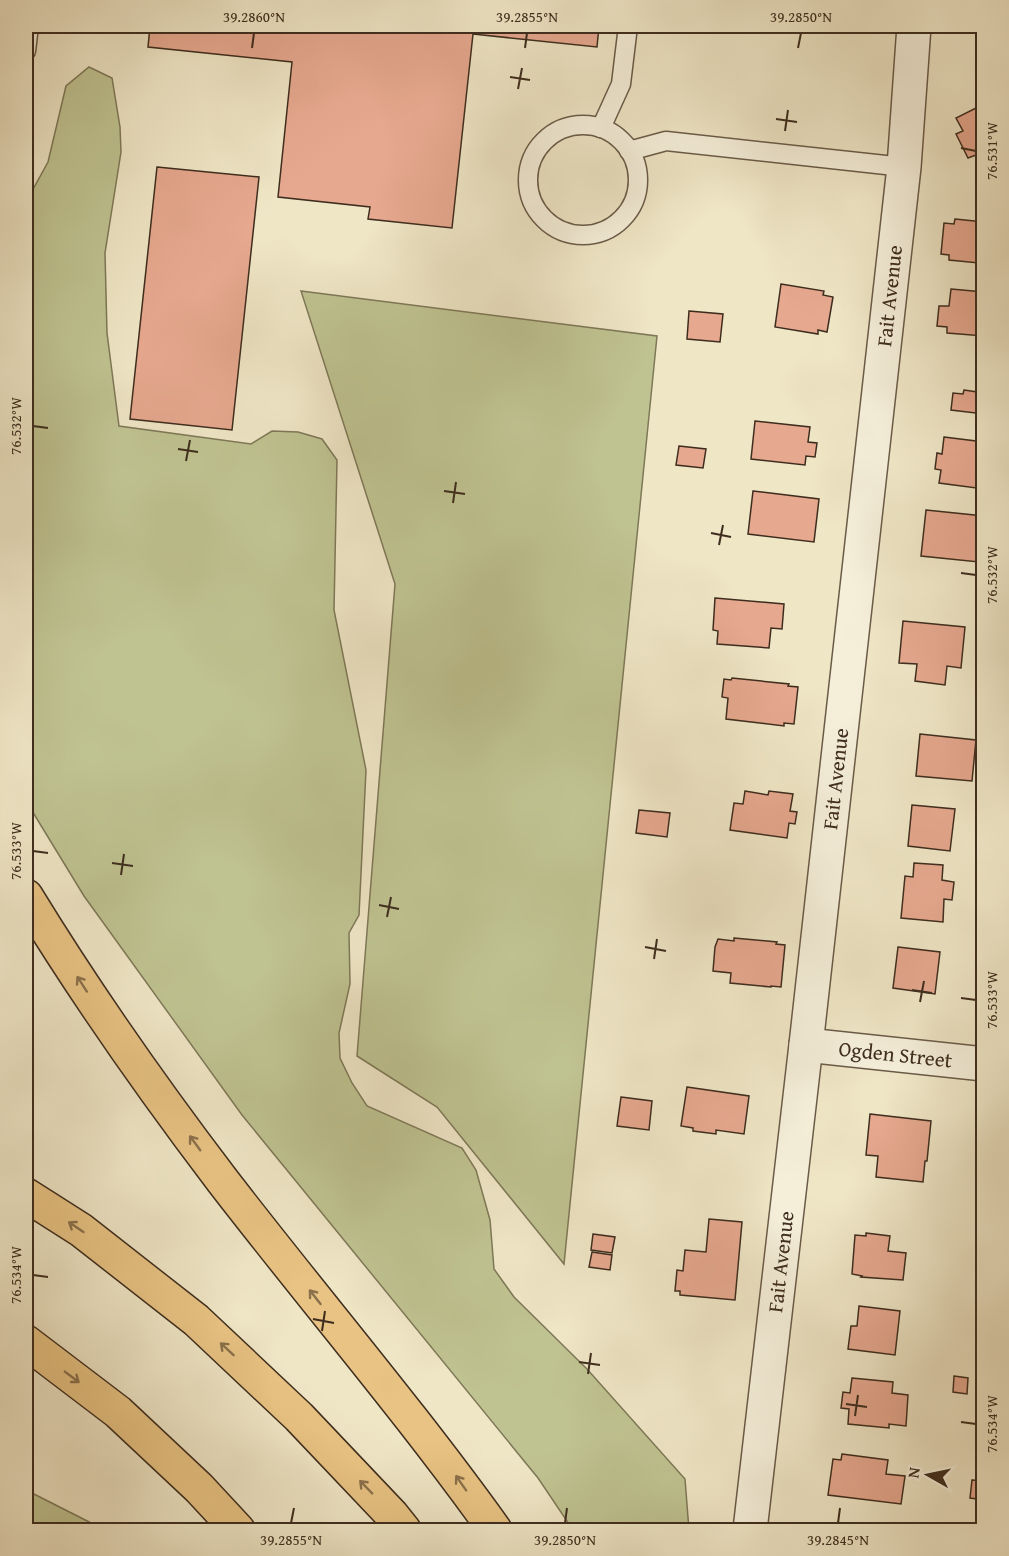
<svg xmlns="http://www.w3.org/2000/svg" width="1009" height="1556" font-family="'Gentium Book Plus',serif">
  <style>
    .green { fill: #bfc391; stroke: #7e7858; stroke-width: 1.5 }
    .building { fill: #e6a88f; stroke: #3e2d1e; stroke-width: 1.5 }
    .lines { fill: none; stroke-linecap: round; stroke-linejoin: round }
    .service-casing { stroke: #6a5b48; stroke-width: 21 }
    .minor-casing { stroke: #6a5b48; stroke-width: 36 }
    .motorway-casing { stroke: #3e2d1e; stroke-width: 36 }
    .service { stroke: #f5efda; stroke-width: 18 }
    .minor { stroke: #f5efda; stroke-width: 33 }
    .motorway { stroke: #e8c383; stroke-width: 33 }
    .oneway { stroke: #8a704b }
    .ticks { fill: none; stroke: #3e2d1e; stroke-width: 2 }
    .labels { text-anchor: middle; stroke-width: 4.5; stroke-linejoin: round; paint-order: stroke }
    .street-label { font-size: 21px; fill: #3e2d1e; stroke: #f5efda }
    .neatline { fill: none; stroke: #3e2d1e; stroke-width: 2 }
    .ticks-label { font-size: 15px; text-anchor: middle; fill: #3e2d1e }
  </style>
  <rect width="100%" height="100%" fill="#efe6c6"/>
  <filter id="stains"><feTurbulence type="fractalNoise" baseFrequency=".00333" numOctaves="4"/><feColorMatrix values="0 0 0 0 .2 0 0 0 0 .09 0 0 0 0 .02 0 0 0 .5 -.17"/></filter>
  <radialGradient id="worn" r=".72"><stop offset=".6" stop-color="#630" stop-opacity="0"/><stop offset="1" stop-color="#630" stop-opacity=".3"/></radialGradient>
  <g class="green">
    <polygon points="89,67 112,78 120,127 121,152 105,253 107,333 119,426 251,444 272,431 298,432 322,439 337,460 334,610 366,770 359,915 349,933 350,984 339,1033 340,1058 352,1083 367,1106 462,1148 476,1170 490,1220 494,1269 514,1297 587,1369 685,1479 689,1530 573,1530 538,1478 242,1115 84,896 26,801 26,202 48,162 66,86"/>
    <polygon points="301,291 657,336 564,1264 437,1107 357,1056 395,584"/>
    <polygon points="26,1490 97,1526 102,1530 32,1530 26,1526"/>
  </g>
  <g class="building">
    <polygon points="150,26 599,26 597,47 473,34 452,228 368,219 370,207 278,197 292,62 148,47"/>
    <polygon points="984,104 984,152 968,158 956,134 963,131 956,118"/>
    <polygon points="157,167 259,177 232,430 130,419"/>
    <polygon points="955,219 984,222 982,237 984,237 984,261 980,261 979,263 949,260 949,255 941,254 944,223 954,224"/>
    <polygon points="781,284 824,291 823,295 833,297 827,332 818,330 818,334 775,327"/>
    <polygon points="951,289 984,292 984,336 947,333 947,327 937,326 939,306 949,306"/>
    <polygon points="689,311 723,314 720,342 687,339"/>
    <polygon points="964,390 984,393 984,414 951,410 953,393 963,394"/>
    <polygon points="755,421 810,427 808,442 817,443 815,457 806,456 805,465 751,459"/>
    <polygon points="944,437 984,442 984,489 939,483 941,470 935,469 937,453 942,454"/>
    <polygon points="679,446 706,449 703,468 676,465"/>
    <polygon points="753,491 819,499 814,542 748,534"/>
    <polygon points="926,510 984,516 984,541 982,541 979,562 921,556"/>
    <polygon points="715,598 784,604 782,629 771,628 769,648 717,644 718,631 713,630"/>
    <polygon points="903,621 965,627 961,668 947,666 945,685 915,681 917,664 899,663"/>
    <polygon points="732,678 789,684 788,686 798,687 794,724 784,723 784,726 726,719 728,698 722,697 724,679 731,680"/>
    <polygon points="920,734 976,740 972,781 916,776"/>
    <polygon points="745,791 768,795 769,791 793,794 790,811 797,812 795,824 789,823 787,838 730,830 734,803 743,804"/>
    <polygon points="912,805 955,809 950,851 908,846"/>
    <polygon points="639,810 670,813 667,837 636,833"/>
    <polygon points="914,863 943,865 942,880 954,882 952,900 944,899 943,922 901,918 905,876 913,877"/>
    <polygon points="734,938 777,942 776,944 785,945 781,987 771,986 771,987 730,983 731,973 713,971 715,947 718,939 734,941"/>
    <polygon points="898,947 940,952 935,994 893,988"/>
    <polygon points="687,1087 749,1096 744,1134 716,1130 716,1134 693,1131 693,1128 681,1126"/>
    <polygon points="621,1097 652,1101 649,1130 617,1126"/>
    <polygon points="870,1114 931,1121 927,1161 925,1161 923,1182 876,1177 878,1156 866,1155"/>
    <polygon points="709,1219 742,1222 735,1300 680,1295 680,1291 675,1291 677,1270 683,1271 685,1250 706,1252"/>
    <polygon points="866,1233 890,1236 888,1251 906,1253 903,1280 861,1277 862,1276 852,1274 855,1235 866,1236"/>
    <polygon points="593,1234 615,1237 612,1253 591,1250"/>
    <polygon points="592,1252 612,1255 610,1270 589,1267"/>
    <polygon points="859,1306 900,1311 895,1355 848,1349 851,1326 857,1326"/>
    <polygon points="954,1376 968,1378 967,1394 953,1392"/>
    <polygon points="852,1378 893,1382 892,1393 908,1395 906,1426 889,1424 889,1428 848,1424 849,1409 841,1408 843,1392 850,1393"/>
    <polygon points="842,1454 888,1460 886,1474 905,1476 901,1504 828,1495 833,1459 841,1460"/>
    <polygon points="972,1480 984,1481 984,1500 970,1498"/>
  </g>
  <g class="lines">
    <defs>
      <g id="service">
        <polyline points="26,51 29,26"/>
        <circle cx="583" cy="180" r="55"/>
        <polyline points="601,128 621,84 628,26"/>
        <polyline points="629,151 666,141 904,167"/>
      </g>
      <g id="minor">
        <path id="s1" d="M806 1045 984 1064"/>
        <path id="s2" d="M750 1530 806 1045 904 167 914 26"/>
      </g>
      <g id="motorway">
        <path d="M26 896C86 994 152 1088 222 1180 312 1297 409 1410 495 1530"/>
        <polyline points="26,1195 81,1230 196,1320 299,1417 392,1515 404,1530"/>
        <polyline points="26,1342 118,1412 199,1488 238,1530"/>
      </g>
    </defs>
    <use href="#service" class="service-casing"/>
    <use href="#minor" class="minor-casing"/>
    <use href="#motorway" class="motorway-casing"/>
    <use href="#service" class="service"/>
    <use href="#minor" class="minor"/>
    <use href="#motorway" class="motorway"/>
  </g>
  <defs><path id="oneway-shaft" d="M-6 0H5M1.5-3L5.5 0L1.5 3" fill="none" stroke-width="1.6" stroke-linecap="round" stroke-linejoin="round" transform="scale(1.5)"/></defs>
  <g class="oneway">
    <use href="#oneway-shaft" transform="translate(82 984) rotate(-123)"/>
    <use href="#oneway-shaft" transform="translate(195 1143) rotate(-126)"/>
    <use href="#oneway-shaft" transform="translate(76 1227) rotate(-146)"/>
    <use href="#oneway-shaft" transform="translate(315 1297) rotate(-128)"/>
    <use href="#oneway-shaft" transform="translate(227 1349) rotate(-137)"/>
    <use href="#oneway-shaft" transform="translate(72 1377) rotate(37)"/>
    <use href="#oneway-shaft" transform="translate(461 1483) rotate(-125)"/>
    <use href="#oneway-shaft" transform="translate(366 1487) rotate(-134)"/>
  </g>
  <path class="ticks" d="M252 48 254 33M525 48 527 33M798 48 801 33M510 77 530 80M518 89 522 68M776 119 797 122M785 131 788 110M961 148 976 151M33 426 48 428M178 449 198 452M186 461 190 440M444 491 465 494M453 503 456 482M711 533 731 537M719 545 723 525M961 573 976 575M33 851 48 853M112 863 133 866M121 875 124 854M379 905 399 909M387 917 391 897M645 947 666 951M654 959 657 939M912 990 932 993M961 998 976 1000M920 1002 924 981M33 1275 48 1277M313 1319 334 1323M322 1331 325 1311M579 1362 600 1365M588 1374 591 1353M846 1404 867 1407M855 1416 858 1395M961 1422 976 1424M291 1523 294 1508M565 1523 567 1508M838 1523 840 1508"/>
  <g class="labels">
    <g class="street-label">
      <text dy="7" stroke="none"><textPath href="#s2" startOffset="1242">Fait Avenue</textPath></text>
      <text dy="7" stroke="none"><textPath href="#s2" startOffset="756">Fait Avenue</textPath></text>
      <text dy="7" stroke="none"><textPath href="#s1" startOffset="90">Ogden Street</textPath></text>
      <text dy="7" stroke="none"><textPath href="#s2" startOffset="270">Fait Avenue</textPath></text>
    </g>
  </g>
  <rect width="1009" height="1556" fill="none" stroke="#efe6c6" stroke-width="66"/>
  <g transform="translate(928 1475) rotate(279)" stroke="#f5efda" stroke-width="4.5" paint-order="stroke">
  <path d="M0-4.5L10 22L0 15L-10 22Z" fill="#3e2d1e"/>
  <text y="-9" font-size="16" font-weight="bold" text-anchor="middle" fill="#3e2d1e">N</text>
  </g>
  <rect x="33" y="33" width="943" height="1490" class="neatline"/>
  <g class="ticks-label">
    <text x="254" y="22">39.2860°N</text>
    <text x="527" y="22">39.2855°N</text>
    <text x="801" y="22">39.2850°N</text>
    <text transform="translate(992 151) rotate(-90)" y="5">76.531°W</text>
    <text transform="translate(16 426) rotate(-90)" y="5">76.532°W</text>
    <text transform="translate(992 575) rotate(-90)" y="5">76.532°W</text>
    <text transform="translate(16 851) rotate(-90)" y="5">76.533°W</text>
    <text transform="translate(992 1000) rotate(-90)" y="5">76.533°W</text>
    <text transform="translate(16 1275) rotate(-90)" y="5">76.534°W</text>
    <text transform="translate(992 1424) rotate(-90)" y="5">76.534°W</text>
    <text x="291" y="1545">39.2855°N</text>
    <text x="565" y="1545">39.2850°N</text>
    <text x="838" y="1545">39.2845°N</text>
  </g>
  <rect width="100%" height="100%" filter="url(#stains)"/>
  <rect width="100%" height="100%" fill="url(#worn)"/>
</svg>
